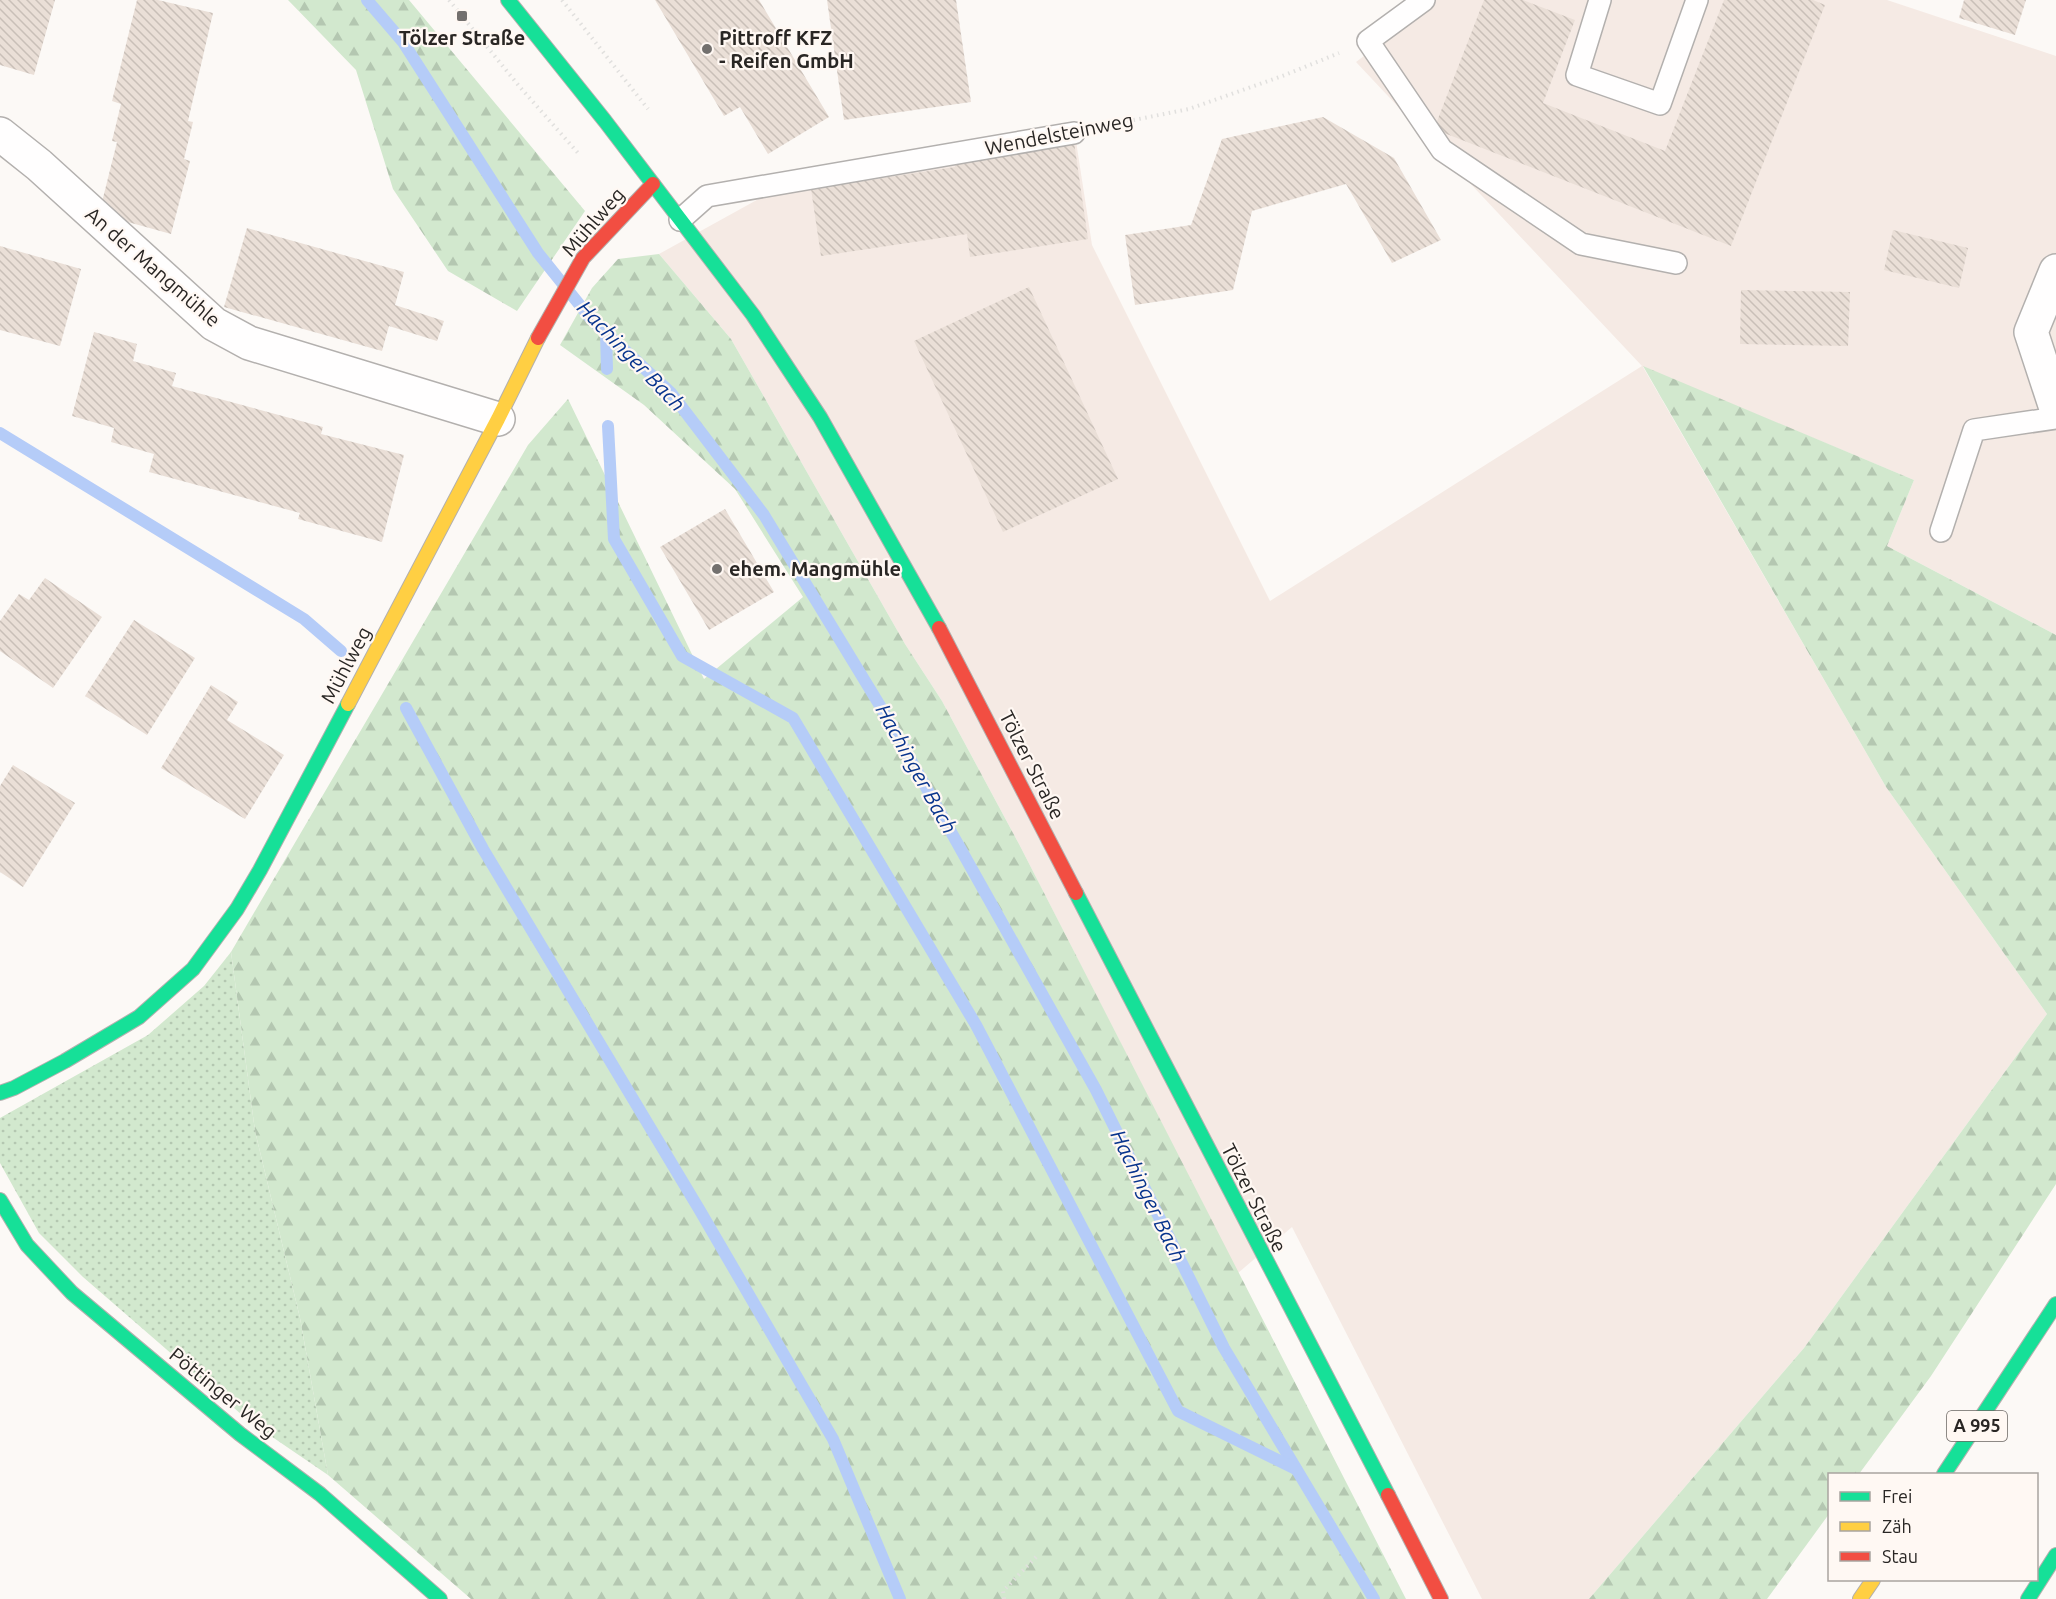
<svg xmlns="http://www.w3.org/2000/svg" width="2056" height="1599" font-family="Ubuntu,sans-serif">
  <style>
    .built { fill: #f5eae4 }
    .green { fill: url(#green-dots) }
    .forest { fill: url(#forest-firs) }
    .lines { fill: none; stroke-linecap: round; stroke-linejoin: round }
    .stream { stroke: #b5ccf8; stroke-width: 12 }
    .building { fill: url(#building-back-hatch) }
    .lane-casing { stroke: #b3b0ae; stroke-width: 24 }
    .street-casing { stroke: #b3b0ae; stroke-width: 36 }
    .fast-casing { stroke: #b3b0ae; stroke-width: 16 }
    .slow-casing { stroke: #b3b0ae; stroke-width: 16 }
    .jam-casing { stroke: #b3b0ae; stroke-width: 16 }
    .path { stroke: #e1e0de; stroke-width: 4; stroke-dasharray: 1.5 4.5; stroke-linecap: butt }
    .lane { stroke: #fffefe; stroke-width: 21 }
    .street { stroke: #fffefe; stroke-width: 33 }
    .fast { stroke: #16e098; stroke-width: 14 }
    .slow { stroke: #ffcf43; stroke-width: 14 }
    .jam { stroke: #f24e42; stroke-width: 14 }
    .poi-dot { fill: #73706e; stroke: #fff8f3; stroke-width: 2 }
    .labels { text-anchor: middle; stroke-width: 4.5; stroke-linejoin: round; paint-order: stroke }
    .shield { fill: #fff8f3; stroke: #696562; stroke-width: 1.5 }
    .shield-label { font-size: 18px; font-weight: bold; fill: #292624 }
    .poi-label { font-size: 20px; font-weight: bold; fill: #292624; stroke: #fff8f3; text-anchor: start }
    .street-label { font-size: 20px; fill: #292624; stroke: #fff8f3 }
    .water-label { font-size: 21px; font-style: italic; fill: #08348d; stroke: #fff8f3 }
  </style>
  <defs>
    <pattern id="green-dots" width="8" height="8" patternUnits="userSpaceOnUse" patternTransform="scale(1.5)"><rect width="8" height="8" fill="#d2e8ce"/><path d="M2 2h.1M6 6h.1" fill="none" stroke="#b4c7b1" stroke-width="1.8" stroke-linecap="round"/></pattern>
    <pattern id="forest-firs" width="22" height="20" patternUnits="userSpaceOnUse" patternTransform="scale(1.5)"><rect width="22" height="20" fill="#d2e8ce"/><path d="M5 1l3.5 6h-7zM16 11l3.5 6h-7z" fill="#b4c7b1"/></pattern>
    <pattern id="building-back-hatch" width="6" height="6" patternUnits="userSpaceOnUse" patternTransform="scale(1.5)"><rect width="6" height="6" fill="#eadfd7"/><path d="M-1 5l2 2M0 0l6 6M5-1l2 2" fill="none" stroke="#c9bfb8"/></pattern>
  </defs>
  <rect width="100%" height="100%" fill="#fcf9f6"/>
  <polygon class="built" points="1435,0 1887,0 2056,56 2056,635 1887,546 1914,480 1643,367 1886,787 2047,1014 1804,1348 1589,1599 1482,1599 1292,1227 1238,1273 1019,844 942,701 905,644 731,339 659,254 766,195 1076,141 1092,245 1270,601 1642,366 1356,62 1426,9"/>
  <polygon class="green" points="231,952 255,1131 300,1318 328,1475 249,1421 83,1277 39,1233 0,1163 0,1118 148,1035 204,986"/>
  <g class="forest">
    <polygon points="288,0 409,0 585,211 517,311 448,271 393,189 356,70"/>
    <polygon points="659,254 731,339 905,644 942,701 1019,844 1406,1599 471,1599 328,1475 300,1318 255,1131 231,952 528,445 568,399 704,679 803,597 735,489 644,405 560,345 592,288 618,259"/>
    <polygon points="1643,366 1914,480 1887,546 2056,635 2056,1184 1931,1376 1859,1474 1830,1474 1829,1514 1767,1599 1589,1599 1804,1348 2047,1014 1886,787"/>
  </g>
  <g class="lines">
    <g class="stream">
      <polyline points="367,0 403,42 538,253 591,319 671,393 764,515 882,709 1096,1090 1224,1348 1374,1599"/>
      <polyline points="606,333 607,369"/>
      <polyline points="608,426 614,539 682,656 793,718 976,1025 1178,1411 1296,1469"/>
      <polyline points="0,433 304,619 341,651"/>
      <polyline points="406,708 483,849 699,1209 833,1439 900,1599"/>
    </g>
  </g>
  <g class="building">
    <polygon points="0,0 55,0 34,75 0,65"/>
    <polygon points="137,0 158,0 213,13 188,121 193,122 184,159 190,161 171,234 99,214 117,142 112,141 121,104 112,101"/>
    <polygon points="655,0 759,0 829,117 768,154 740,107 724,116"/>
    <polygon points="827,0 956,0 971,102 844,120"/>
    <polygon points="1484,0 1523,0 1575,20 1543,103 1665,151 1724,0 1813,0 1825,5 1731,246 1434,129"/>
    <polygon points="1964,0 2026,0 2015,35 1959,18"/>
    <polygon points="1323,117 1394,158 1441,240 1392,263 1346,184 1252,211 1233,290 1135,305 1125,235 1191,225 1222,139"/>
    <polygon points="1074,142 1088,239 970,257 967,234 821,256 811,189 955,167 954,160"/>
    <polygon points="247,228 404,272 395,305 444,321 437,341 389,326 382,351 224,307"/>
    <polygon points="1893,230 1968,248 1959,288 1884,270"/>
    <polygon points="0,246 81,269 60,346 0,330"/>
    <polygon points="1029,287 1118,479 1003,532 914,341"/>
    <polygon points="1741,290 1850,292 1848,346 1740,344"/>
    <polygon points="94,332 137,344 133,361 176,373 172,386 323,427 321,434 404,455 382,542 298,519 300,513 149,472 154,454 111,442 114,428 72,416"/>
    <polygon points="725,509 774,592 709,630 660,547"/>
    <polygon points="45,578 102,617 53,688 0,651 0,621 19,594 29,600"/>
    <polygon points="134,620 195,658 147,735 85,696"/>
    <polygon points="211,685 238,702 227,720 284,755 245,819 161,768"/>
    <polygon points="13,765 75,803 23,887 0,872 0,786"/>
  </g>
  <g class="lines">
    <defs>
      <g id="lane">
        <polyline points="1424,0 1368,41 1442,150 1581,244 1676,263"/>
        <polyline points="1600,0 1577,75 1660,104 1697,0"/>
        <polyline points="680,220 707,196 1074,133"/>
        <polyline points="1941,531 1974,430 2056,418"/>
      </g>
      <g id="street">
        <polyline points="0,134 39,165 214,324 249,343 498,419"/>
        <polyline points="2056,271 2031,332 2056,408"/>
      </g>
      <g id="fast">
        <polyline points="508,0 605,121 753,315 820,417 939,628"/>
        <polyline points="1076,893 1388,1495"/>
        <polyline points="0,1093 14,1088 65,1061 139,1017 193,969 237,909 260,870 348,704"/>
        <polyline points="0,1200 27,1245 72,1293 240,1434 320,1494 440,1599"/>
        <polyline points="1944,1474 2056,1304"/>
        <polyline points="2028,1599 2056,1555"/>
      </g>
      <g id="slow">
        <polyline points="348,704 498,419 538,338"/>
        <polyline points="1860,1599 1873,1580"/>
      </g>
      <g id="jam">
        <polyline points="538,338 583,258 653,184"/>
        <polyline points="939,628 1076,893"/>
        <polyline points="1388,1495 1441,1599"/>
      </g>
    </defs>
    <use href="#lane" class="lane-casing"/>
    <use href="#street" class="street-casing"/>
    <use href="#fast" class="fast-casing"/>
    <use href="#slow" class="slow-casing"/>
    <use href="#jam" class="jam-casing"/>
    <g class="path">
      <polyline points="449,0 519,86 578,153"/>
      <polyline points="562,0 648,109"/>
      <polyline points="1104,126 1189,109 1285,75 1339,53"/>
      <polyline points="1004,1599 1003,1591 1038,1555"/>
    </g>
    <use href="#lane" class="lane"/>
    <use href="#street" class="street"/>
    <use href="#fast" class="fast"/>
    <use href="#slow" class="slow"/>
    <use href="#jam" class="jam"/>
  </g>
  <g class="poi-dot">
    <rect x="456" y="10" width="12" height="12" rx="3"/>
    <circle cx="707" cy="49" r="6"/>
    <circle cx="717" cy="569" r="6"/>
  </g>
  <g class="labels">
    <rect class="shield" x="1947" y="1411" width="60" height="30" rx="4.5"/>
    <g class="shield-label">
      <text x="1977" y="1432">A 995</text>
    </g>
    <g class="poi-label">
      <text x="462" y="45" text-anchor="middle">Tölzer Straße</text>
      <text x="719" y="45">Pittroff KFZ<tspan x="719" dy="23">- Reifen GmbH</tspan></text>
      <text x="729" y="576">ehem. Mangmühle</text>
    </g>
    <g class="street-label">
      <text transform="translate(1059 134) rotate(-11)" y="7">Wendelsteinweg</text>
      <text transform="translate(593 222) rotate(-49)" y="7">Mühlweg</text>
      <text transform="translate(153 267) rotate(41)" y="7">An der Mangmühle</text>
      <text transform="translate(346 665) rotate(-62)" y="7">Mühlweg</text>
      <text transform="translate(1032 765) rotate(63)" y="7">Tölzer Straße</text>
      <text transform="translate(1254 1198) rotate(63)" y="7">Tölzer Straße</text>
      <text transform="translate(223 1393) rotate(39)" y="7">Pöttinger Weg</text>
    </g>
    <g class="water-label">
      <text transform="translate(631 356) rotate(46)" y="7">Hachinger Bach</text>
      <text transform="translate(916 769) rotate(61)" y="7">Hachinger Bach</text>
      <text transform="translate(1148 1196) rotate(64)" y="7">Hachinger Bach</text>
    </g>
  </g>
  <rect x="1828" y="1473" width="210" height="108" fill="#fff8f3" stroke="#a9a4a0" stroke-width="1.5"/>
  <rect x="1840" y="1492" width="30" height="9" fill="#16e098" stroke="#a9a4a0" stroke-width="1.5"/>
  <text x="1882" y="1503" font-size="18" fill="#292624">Frei</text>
  <rect x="1840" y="1522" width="30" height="9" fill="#ffcf43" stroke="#a9a4a0" stroke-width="1.5"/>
  <text x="1882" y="1533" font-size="18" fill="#292624">Zäh</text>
  <rect x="1840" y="1552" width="30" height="9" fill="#f24e42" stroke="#a9a4a0" stroke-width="1.5"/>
  <text x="1882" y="1563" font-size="18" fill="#292624">Stau</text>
</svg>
